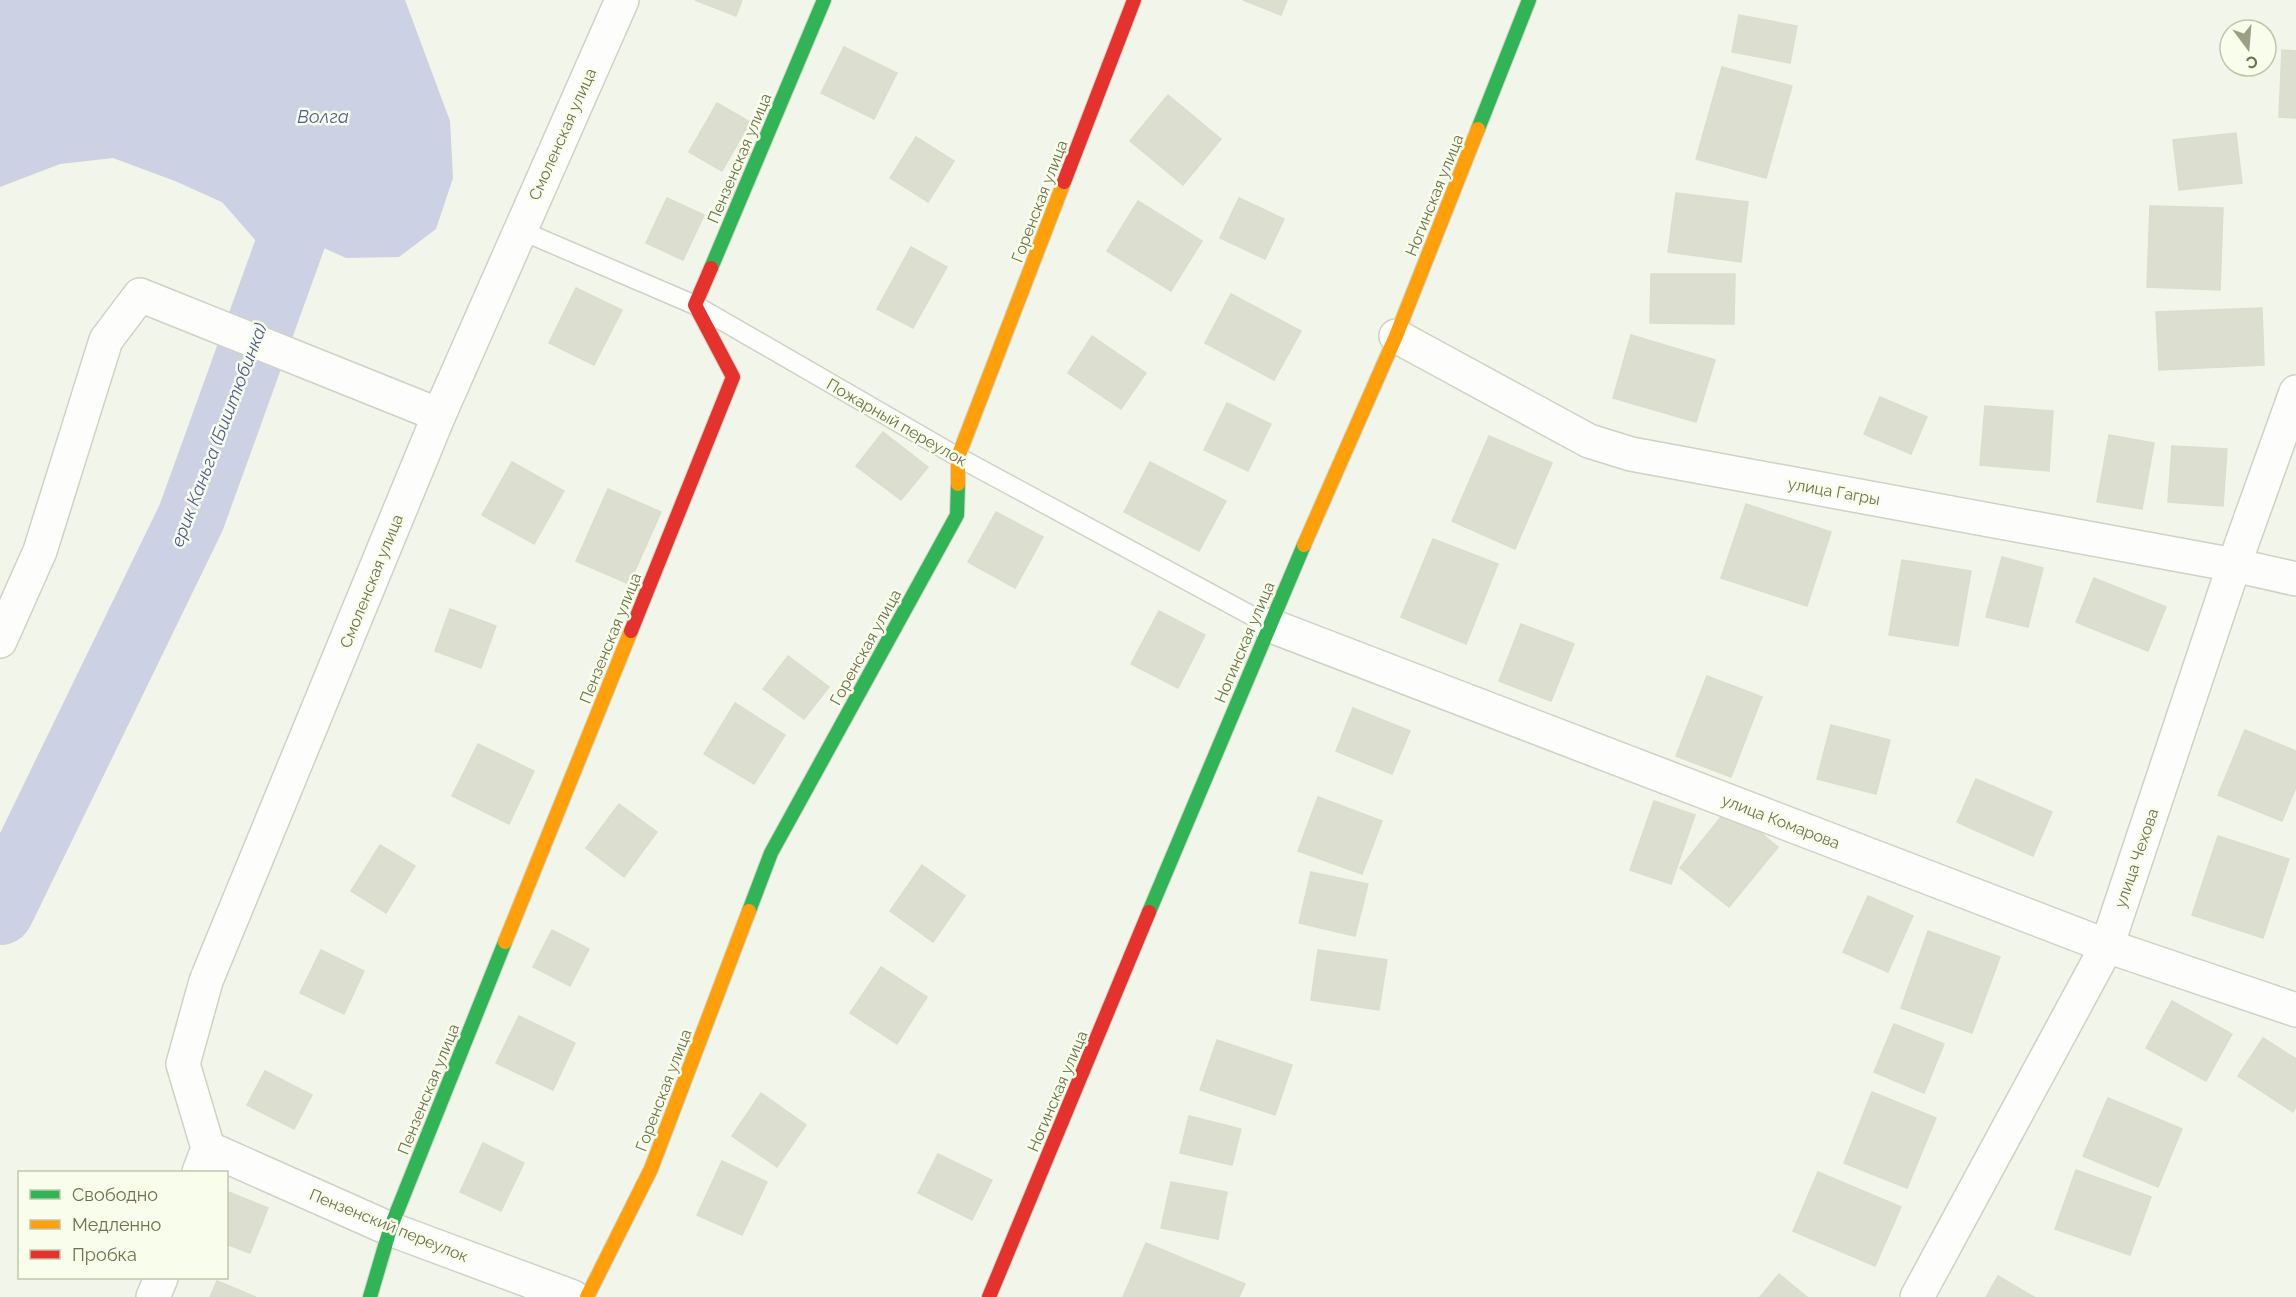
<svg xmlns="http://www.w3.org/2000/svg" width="2296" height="1297" font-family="Raleway,sans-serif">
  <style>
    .water { fill: #ccd1e4 }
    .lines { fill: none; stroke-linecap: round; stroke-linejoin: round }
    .river { stroke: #ccd1e4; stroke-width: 68 }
    .building { fill: #dcdfd0; stroke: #dbdecc; stroke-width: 1.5 }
    .lane-casing { stroke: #cfd1c4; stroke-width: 21 }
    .street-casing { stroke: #cfd1c4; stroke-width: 36 }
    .fast-casing { stroke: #d0d3c6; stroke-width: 16 }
    .slow-casing { stroke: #d0d3c6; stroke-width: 16 }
    .jam-casing { stroke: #d0d3c6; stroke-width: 16 }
    .lane { stroke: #fdfefc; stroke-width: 18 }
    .street { stroke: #fdfefc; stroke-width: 33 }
    .fast { stroke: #30b455; stroke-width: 14 }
    .slow { stroke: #ff9f0a; stroke-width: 14 }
    .jam { stroke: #e5322d; stroke-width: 14 }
    .labels { text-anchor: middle; stroke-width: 5; stroke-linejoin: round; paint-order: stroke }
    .street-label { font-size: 16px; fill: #6f714c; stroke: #f8feeb }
    .water-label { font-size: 18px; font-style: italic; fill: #515a97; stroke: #f8feeb }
  </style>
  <rect width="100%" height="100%" fill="#f2f5ea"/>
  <polygon class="water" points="0,0 405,0 450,121 453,178 436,229 399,257 346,258 175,181 113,158 60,164 0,187"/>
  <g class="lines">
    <polyline class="river" points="0,911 191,518 294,233 234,164"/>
  </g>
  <g class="building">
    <polygon points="695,0 742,0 736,16"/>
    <polygon points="1243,0 1287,0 1281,15"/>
    <polygon points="1739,15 1797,26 1790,63 1732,52"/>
    <polygon points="844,47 897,73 874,119 821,93"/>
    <polygon points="2282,50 2296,51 2296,118 2279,117"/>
    <polygon points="1722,67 1792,86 1766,178 1696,159"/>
    <polygon points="1168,95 1221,139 1183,185 1130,141"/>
    <polygon points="717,103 750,122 722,171 689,152"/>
    <polygon points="2236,133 2242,183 2179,190 2173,140"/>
    <polygon points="916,137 954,161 928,202 890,178"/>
    <polygon points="1676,193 1748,202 1741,262 1668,252"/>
    <polygon points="667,198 704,215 683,260 646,243"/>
    <polygon points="1239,198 1284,219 1265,259 1220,238"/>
    <polygon points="1138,201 1202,241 1171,291 1107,251"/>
    <polygon points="2150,206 2223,208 2220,290 2147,287"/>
    <polygon points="911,247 947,267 913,328 877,309"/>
    <polygon points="1651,274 1735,274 1734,324 1650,323"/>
    <polygon points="576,288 622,310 594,365 549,343"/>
    <polygon points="1231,294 1301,331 1274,380 1205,343"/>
    <polygon points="2262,308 2264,365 2159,370 2156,312"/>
    <polygon points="1631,335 1715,360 1696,422 1613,398"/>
    <polygon points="1092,336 1146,373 1121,409 1068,373"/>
    <polygon points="1880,397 1927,417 1911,454 1864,434"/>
    <polygon points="1227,403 1271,424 1248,471 1204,450"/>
    <polygon points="1985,406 2053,411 2049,471 1980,465"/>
    <polygon points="883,432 928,467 901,500 856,466"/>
    <polygon points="2109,435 2154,443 2142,509 2097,502"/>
    <polygon points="1489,436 1552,463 1515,549 1452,521"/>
    <polygon points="2172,446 2227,449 2223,506 2168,502"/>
    <polygon points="512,462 564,491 534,544 482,515"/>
    <polygon points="1150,462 1226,501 1199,551 1124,512"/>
    <polygon points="608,489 661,512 629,584 576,561"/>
    <polygon points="1746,504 1831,532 1807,606 1721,578"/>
    <polygon points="996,512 1043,537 1015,588 968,562"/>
    <polygon points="1433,539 1498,564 1466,644 1401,617"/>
    <polygon points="2002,557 2043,568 2028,627 1986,617"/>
    <polygon points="1902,560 1971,571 1958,646 1889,635"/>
    <polygon points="2094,578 2166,607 2148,651 2076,622"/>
    <polygon points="450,609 496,626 481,668 435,651"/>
    <polygon points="1159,611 1205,635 1178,688 1131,664"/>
    <polygon points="1521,624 1574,644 1551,701 1499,681"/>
    <polygon points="788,656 829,687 804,719 763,689"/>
    <polygon points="1707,676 1762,697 1731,777 1676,756"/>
    <polygon points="735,703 785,735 754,784 704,754"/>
    <polygon points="1353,708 1410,731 1392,774 1336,751"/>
    <polygon points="1831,725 1890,740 1876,794 1817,779"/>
    <polygon points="2245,730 2296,751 2296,787 2282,821 2218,795"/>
    <polygon points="478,744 534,771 509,824 452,796"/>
    <polygon points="1976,779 2052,812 2033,856 1957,822"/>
    <polygon points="1318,797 1382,821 1362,874 1298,851"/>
    <polygon points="1654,801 1695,815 1671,884 1630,870"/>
    <polygon points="619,804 657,832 624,877 586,848"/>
    <polygon points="1729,807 1778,847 1729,907 1680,868"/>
    <polygon points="2218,836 2289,859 2263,938 2192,915"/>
    <polygon points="380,845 415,866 386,913 351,891"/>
    <polygon points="922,865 965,896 933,942 890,911"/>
    <polygon points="1311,872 1368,884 1355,936 1299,923"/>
    <polygon points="1868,896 1913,916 1888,972 1843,952"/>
    <polygon points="552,930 589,949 570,986 533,967"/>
    <polygon points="1928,931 2000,957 1972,1033 1901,1008"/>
    <polygon points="321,950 364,971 344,1014 300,993"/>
    <polygon points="1318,950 1387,960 1379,1010 1311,1000"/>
    <polygon points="881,967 927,997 897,1044 850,1013"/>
    <polygon points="2172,1001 2232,1034 2206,1081 2146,1048"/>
    <polygon points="519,1016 575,1043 553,1090 496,1063"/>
    <polygon points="1894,1024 1944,1044 1924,1093 1874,1072"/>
    <polygon points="2263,1038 2296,1059 2296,1106 2293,1112 2238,1076"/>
    <polygon points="1217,1040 1292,1065 1275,1115 1200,1090"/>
    <polygon points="265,1071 312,1095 294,1129 247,1105"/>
    <polygon points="1872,1092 1936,1118 1907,1188 1844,1163"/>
    <polygon points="761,1093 806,1125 777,1167 732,1136"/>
    <polygon points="2108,1098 2182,1129 2158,1187 2083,1156"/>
    <polygon points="1189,1116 1241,1129 1232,1165 1180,1153"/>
    <polygon points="483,1143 524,1163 501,1211 460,1192"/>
    <polygon points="938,1154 992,1180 972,1220 918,1193"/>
    <polygon points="722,1161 767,1182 742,1235 697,1215"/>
    <polygon points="2076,1170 2151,1197 2130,1255 2055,1229"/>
    <polygon points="1818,1172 1901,1207 1875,1266 1793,1231"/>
    <polygon points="1171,1182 1227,1192 1218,1239 1161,1228"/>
    <polygon points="226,1191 268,1208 250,1253 226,1244"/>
    <polygon points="1146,1243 1245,1284 1239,1297 1123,1297"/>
    <polygon points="1779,1274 1807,1297 1760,1297"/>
    <polygon points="1998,1276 2034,1297 1986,1297"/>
    <polygon points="217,1281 256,1297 210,1297"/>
  </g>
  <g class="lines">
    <defs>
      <polyline id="lane" points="520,230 695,305 958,457 1269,625"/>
      <g id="street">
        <polyline points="1396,336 1589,441 1631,454 2234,565 2296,579"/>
        <polyline points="1269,625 2107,946 2296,1010"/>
        <polyline points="0,641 40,551 106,340 140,295 439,415"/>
        <polyline points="208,1148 390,1229 573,1297"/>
        <polyline points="199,1172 208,1148 183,1064 206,981 439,415 622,0"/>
        <polyline points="153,1297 161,1278"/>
        <polyline points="1917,1297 2107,946 2234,565 2296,392"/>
      </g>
      <g id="fast">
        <polyline points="1478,129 1529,0"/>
        <polyline points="711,268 824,0"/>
        <polyline points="749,911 771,853 957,515 958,484"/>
        <polyline points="1149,912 1304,545"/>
        <polyline points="370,1297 390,1229 505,942"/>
      </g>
      <g id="slow">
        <polyline points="958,484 958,457 1064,182"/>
        <polyline points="1304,545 1396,336 1478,129"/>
        <polyline points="505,942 631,631"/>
        <polyline points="587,1297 651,1169 749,911"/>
      </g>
      <g id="jam">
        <polyline points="1064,182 1134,0"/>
        <polyline points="631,631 733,377 695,305 711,268"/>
        <polyline points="989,1297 1149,912"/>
      </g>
    </defs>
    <use href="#lane" class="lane-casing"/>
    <use href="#street" class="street-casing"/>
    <use href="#fast" class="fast-casing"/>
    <use href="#slow" class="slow-casing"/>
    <use href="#jam" class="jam-casing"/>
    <use href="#lane" class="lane"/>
    <use href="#street" class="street"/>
    <use href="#fast" class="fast"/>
    <use href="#slow" class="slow"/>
    <use href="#jam" class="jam"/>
  </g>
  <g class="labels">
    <g class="street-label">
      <text transform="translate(562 134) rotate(-66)" y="6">Смоленская улица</text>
      <text transform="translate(739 158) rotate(-67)" y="6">Пензенская улица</text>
      <text transform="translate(1434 195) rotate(-68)" y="6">Ногинская улица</text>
      <text transform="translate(1039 201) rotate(-69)" y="6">Горенская улица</text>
      <text transform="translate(897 422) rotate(30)" y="6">Пожарный переулок</text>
      <text transform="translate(1834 491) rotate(10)" y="6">улица Гагры</text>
      <text transform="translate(371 581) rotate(-68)" y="6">Смоленская улица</text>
      <text transform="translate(610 638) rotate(-68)" y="6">Пензенская улица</text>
      <text transform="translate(1244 642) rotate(-67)" y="6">Ногинская улица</text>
      <text transform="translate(865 647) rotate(-61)" y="6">Горенская улица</text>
      <text transform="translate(1781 821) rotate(21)" y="6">улица Комарова</text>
      <text transform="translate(2136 858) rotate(-71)" y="6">улица Чехова</text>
      <text transform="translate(428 1089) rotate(-68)" y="6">Пензенская улица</text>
      <text transform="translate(663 1090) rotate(-69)" y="6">Горенская улица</text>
      <text transform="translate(1057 1091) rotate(-67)" y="6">Ногинская улица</text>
      <text transform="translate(389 1225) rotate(22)" y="6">Пензенский переулок</text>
    </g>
    <g class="water-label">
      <text x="323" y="123">Волга</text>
      <text transform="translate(219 435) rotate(-69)" y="6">ерик Каньга (Биштюбинка)</text>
    </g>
  </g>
  <rect x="18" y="1171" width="210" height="108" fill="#f8feeb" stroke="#c1c6ab" stroke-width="1.5"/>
  <rect x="30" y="1190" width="30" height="9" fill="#30b455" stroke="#c1c6ab" stroke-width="1.5"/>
  <text x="72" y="1201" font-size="18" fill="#6f714c">Свободно</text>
  <rect x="30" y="1220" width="30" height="9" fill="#ff9f0a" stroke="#c1c6ab" stroke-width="1.5"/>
  <text x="72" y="1231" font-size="18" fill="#6f714c">Медленно</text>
  <rect x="30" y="1250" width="30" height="9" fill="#e5322d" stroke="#c1c6ab" stroke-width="1.5"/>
  <text x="72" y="1261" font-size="18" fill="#6f714c">Пробка</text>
  <g transform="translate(2248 48) rotate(164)"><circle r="28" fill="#f8feeb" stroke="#c1c6ab" stroke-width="1.5"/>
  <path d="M0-4.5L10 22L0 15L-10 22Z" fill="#9d9f83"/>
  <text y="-9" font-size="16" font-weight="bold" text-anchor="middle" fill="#6f714c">С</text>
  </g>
</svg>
